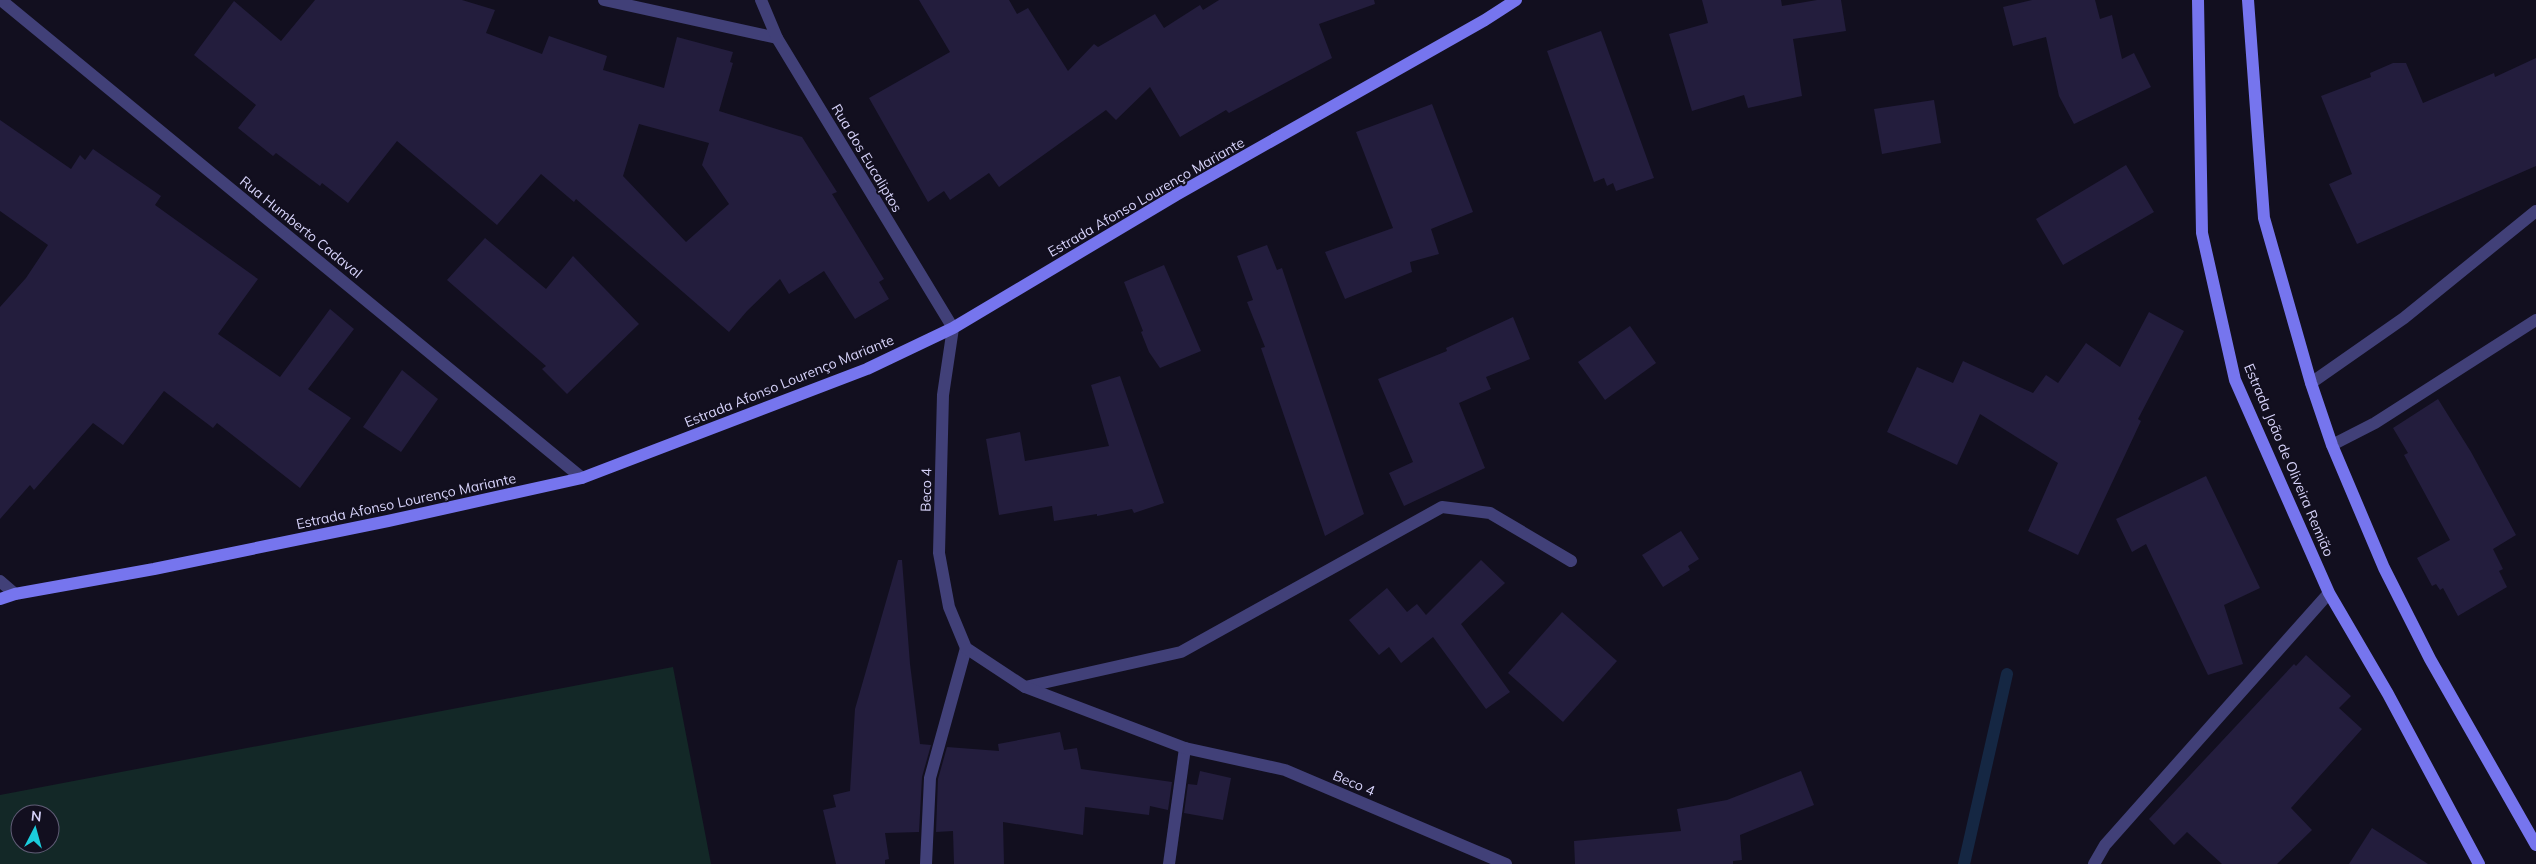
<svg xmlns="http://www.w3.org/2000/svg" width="2536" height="864" font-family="Mulish,sans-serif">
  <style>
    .green { fill: #132827; fill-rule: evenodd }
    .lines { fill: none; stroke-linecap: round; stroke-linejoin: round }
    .stream { stroke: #152743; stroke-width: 12 }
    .building { fill: #231d3d; fill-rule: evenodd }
    .service { stroke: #414078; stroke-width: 12 }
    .minor { stroke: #414078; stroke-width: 12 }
    .secondary { stroke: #7675ee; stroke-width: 12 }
    .labels { text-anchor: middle; stroke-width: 4; stroke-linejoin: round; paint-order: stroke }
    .street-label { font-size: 14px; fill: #d6d2f9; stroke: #120f1f }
  </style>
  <rect width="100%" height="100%" fill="#120f1f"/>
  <path class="green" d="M673 667 711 864H0V795ZM20 814H50V844H20Z"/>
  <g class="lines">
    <polyline class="stream" points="1964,864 2007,674"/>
  </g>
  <g class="building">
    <path d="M315 0H462L495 10 486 33 542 54 549 36 607 56 603 70 664 88 677 37 733 52 730 62 733 63 719 111 802 137 837 192 832 194 884 279 879 282 889 299 855 319 824 271 789 294 780 279 747 311 729 332 576 199 574 202 541 174 497 225 397 141 348 203 322 183 320 186 276 153 273 156 238 128 256 105 194 55 234 1 281 41ZM639 124 709 143 702 165 729 204 686 242 623 176Z"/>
    <polygon points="919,0 1009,0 1017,14 1028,8 1068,71 1094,44 1098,47 1155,14 1164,28 1200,5 1203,10 1219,0 1374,0 1375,4 1319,24 1332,58 1229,113 1226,110 1180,137 1150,87 1116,120 1106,110 999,187 989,173 950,200 944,191 928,202 869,98 950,52"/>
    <polygon points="1702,0 1781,0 1782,6 1817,0 1841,0 1846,31 1793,39 1802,96 1748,108 1744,95 1692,111 1669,34 1708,23"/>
    <polygon points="2032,0 2095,0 2100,19 2112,15 2122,59 2134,53 2151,87 2074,124 2059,96 2046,37 2013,46 2003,7"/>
    <polygon points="1601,31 1654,178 1616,191 1613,183 1607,186 1604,178 1594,182 1547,51"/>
    <polygon points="2536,58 2536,166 2357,244 2329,184 2352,174 2321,96 2371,77 2370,73 2393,63 2406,63 2423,103 2494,73 2495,77"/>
    <polygon points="1934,100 1941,143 1882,154 1874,109"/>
    <polygon points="1432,104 1473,212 1431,229 1439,254 1410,262 1412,272 1345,299 1325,252 1393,228 1356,132"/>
    <polygon points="0,120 71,169 80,155 85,160 93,149 161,196 155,205 258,279 218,334 280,377 330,309 354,329 308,389 351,418 300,488 217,423 213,428 164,391 123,445 93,423 34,490 30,485 0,519 0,307 26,278 48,245 0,211"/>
    <polygon points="2126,165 2154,212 2063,265 2036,219"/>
    <polygon points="485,238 546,289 573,256 639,324 567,394 542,369 546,366 447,280"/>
    <polygon points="1267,245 1277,270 1282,268 1364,514 1325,536 1261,348 1265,347 1247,302 1253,300 1237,256"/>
    <polygon points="1164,265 1201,351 1160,368 1149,352 1141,332 1143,331 1124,282"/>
    <polygon points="2149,312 2184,331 2138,419 2141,421 2078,555 2028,531 2058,463 1980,414 1957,465 1887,432 1917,367 1953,383 1963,361 2033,393 2046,375 2058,383 2086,343 2120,367"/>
    <polygon points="1513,317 1530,359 1486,377 1491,389 1459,403 1485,468 1404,506 1389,473 1413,462 1378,379 1447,351 1446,348"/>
    <polygon points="1630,326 1656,363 1605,400 1578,362"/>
    <polygon points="402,370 438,399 401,452 363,427"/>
    <polygon points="1120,376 1164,503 1134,513 1132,509 1097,516 1097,514 1054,521 1052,506 999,515 986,439 1020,432 1025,461 1109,446 1091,385"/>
    <polygon points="2438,399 2471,452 2516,535 2493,549 2503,569 2499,571 2507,587 2458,616 2443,588 2440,590 2436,584 2432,586 2417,558 2450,540 2404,455 2408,453 2393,428"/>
    <polygon points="2206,476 2260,588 2224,605 2243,664 2208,675 2146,544 2132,552 2116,519"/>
    <polygon points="1681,531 1699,559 1688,566 1690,570 1663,587 1642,555"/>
    <polygon points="898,560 902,560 910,664 920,744 931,745 922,777 919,832 885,833 889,859 885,860 885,864 836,864 823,810 836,807 833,795 850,791 855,709"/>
    <polygon points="1481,560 1505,583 1461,624 1510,692 1486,709 1433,637 1401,663 1389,647 1379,655 1349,620 1387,588 1407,612 1417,604 1426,615"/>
    <polygon points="1562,612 1617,661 1563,722 1508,673"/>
    <polygon points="2306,655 2351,696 2339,708 2362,729 2291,808 2312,830 2277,864 2222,864 2187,832 2174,845 2149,819 2294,664 2296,666"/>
    <polygon points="1060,732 1064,750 1077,748 1081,769 1172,782 1168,810 1150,806 1149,815 1085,807 1083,835 1003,822 1004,864 954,864 953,831 936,832 938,779 947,747 999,751 998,744"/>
    <polygon points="1200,771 1231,778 1223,820 1184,813 1188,784 1197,785"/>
    <polygon points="1801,771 1814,805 1740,835 1742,860 1733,861 1733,864 1575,864 1574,841 1681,831 1677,809 1727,800"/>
    <polygon points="2372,828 2428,864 2349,864"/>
  </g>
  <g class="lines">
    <g class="service">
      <polyline points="2311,383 2404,318 2536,211"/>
      <polyline points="2332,445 2375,423 2536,320"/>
      <polyline points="1025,687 1181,652 1442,507 1490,513 1571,561"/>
      <polyline points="926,864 930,778 966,648"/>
      <polyline points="1169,864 1185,748"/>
      <polyline points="2094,864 2105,845 2329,593"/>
    </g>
    <g class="minor">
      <polyline points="1,0 582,478"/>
      <polyline points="604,0 777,38"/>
      <polyline points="761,0 777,38 953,328 943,395 939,553 949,607 966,648 1025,687 1185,748 1285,770 1506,864"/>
      <polyline points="0,581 15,594"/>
    </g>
    <g class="secondary">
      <polyline points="2198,0 2202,233 2235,380 2329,593 2388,694 2479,864"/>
      <polyline points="2248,0 2264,218 2311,383 2332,445 2384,568 2430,659 2536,845"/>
      <polyline points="0,599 15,594 154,569 388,521 582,478 867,369 953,328 1176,195 1485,20 1516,0"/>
    </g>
  </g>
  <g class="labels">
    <g class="street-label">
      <text transform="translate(867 158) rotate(59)" y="5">Rua dos Eucaliptos</text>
      <text transform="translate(1146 197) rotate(-30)" y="5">Estrada Afonso Lourenço Mariante</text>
      <text transform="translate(301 227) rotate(39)" y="5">Rua Humberto Cadaval</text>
      <text transform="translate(789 381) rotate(-22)" y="5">Estrada Afonso Lourenço Mariante</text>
      <text transform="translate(2289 460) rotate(67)" y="5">Estrada João de Oliveira Remião</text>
      <text transform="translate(926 490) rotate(-89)" y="5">Beco 4</text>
      <text transform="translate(406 501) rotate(-12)" y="5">Estrada Afonso Lourenço Mariante</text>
      <text transform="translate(1354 783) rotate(23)" y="5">Beco 4</text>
    </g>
  </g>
  <g transform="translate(35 829) rotate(6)"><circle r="24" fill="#120f1f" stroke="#605d76"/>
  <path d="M0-4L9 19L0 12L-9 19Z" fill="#1bccdc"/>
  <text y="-8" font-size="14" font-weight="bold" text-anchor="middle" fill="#d6d2f9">N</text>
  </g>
</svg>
